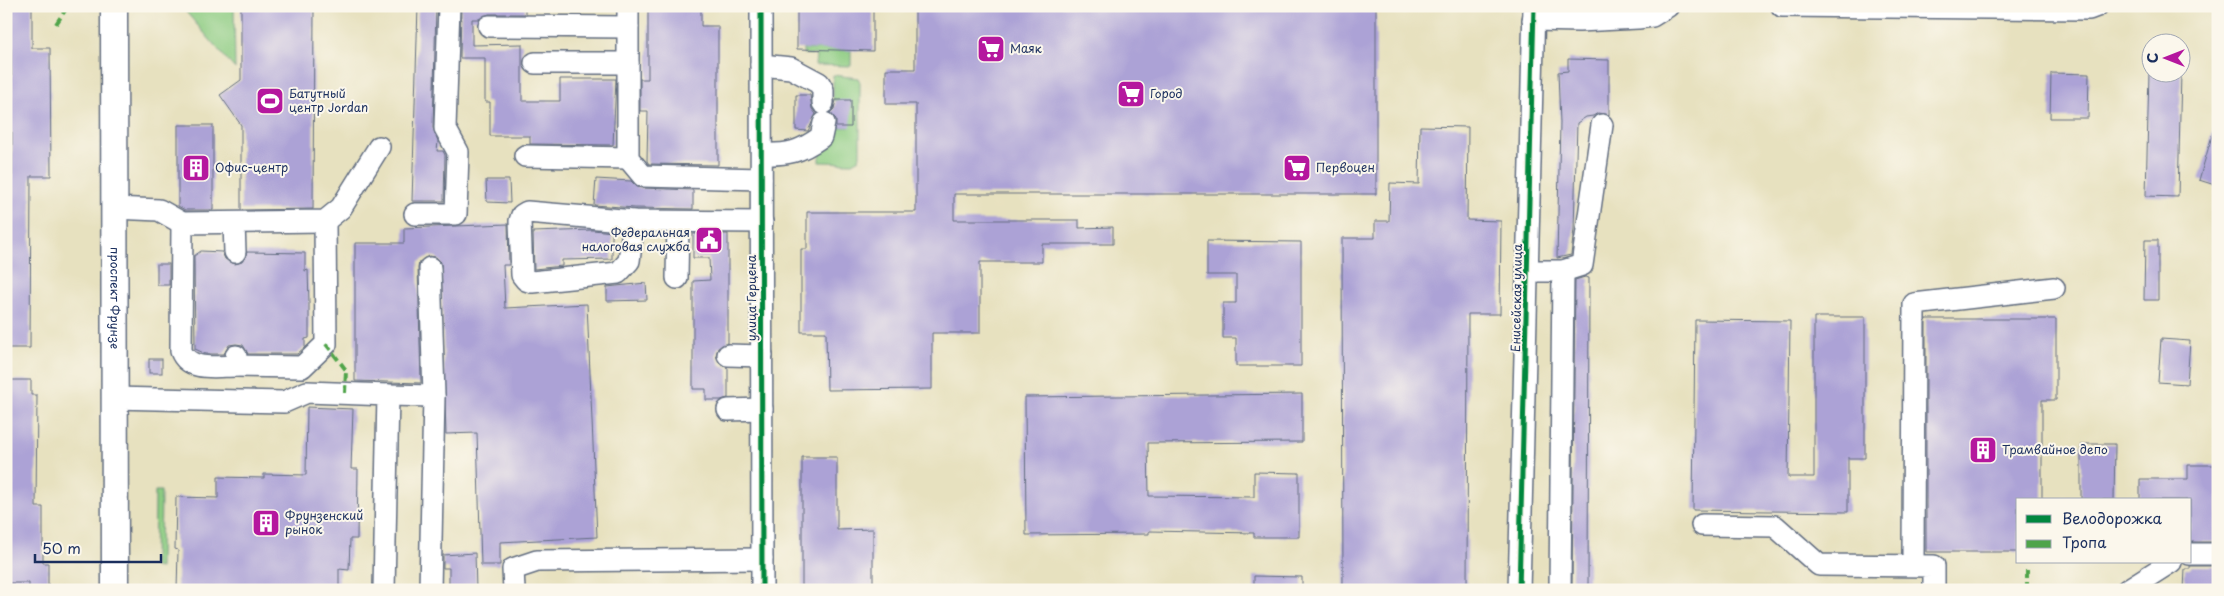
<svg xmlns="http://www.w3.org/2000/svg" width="2224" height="596" font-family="'Playpen Sans',sans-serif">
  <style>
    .green { fill: #8dcc82; stroke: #547e70 }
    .building { fill: #aca2d6 }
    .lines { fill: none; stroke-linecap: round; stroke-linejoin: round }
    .minor-casing { stroke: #626d80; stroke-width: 24 }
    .major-casing { stroke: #626d80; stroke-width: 29 }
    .minor { stroke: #fff; stroke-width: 21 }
    .major { stroke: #fff; stroke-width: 26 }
    .quiet { stroke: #4fa44a; stroke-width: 4; stroke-dasharray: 8 4; stroke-linecap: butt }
    .cycleway-casing { stroke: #fbf7ec; stroke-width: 8 }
    .cycleway { stroke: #00873e; stroke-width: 5 }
    .labels { text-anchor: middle; stroke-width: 4; stroke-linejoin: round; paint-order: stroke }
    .poi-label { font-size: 12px; fill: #1b2f5e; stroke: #fbf7ec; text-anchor: start }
    .street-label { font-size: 12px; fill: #1b2f5e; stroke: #fbf7ec }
  </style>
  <rect width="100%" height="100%" fill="#fbf7ec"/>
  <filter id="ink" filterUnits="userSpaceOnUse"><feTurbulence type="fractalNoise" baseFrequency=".02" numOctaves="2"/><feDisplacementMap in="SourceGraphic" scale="10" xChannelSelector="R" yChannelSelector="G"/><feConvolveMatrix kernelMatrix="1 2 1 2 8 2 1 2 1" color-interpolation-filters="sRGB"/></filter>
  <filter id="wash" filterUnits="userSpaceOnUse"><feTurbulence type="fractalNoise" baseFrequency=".0096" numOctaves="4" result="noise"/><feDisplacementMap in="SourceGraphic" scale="20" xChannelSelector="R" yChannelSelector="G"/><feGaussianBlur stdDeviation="1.12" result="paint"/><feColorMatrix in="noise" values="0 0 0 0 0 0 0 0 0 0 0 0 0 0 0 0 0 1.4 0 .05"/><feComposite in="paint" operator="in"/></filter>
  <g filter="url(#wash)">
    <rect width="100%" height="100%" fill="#e7e1bf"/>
    <g class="green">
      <polygon points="181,6 234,6 235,69"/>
      <polygon points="803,49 851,50 851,66 815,65 816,55 803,54"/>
      <polygon points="833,75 858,78 860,82 860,155 859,159 852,163 820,162 820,146 833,146 833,127 850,127 851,101 833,100"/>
      <polygon points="155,491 161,491 160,568 154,567"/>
    </g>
    <g id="blocks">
      <g class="building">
        <polygon points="6,6 32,6 32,48 50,48 51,176 31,176 30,348 6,348 6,176 12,176 12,132 6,132 6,95 12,95 11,49 6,49"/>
        <polygon points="241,6 314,6 313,209 241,210 241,125 220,95 241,80"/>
        <polygon points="418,6 436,6 433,128 438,141 437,151 443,151 445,155 444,201 412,201"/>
        <polygon points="461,6 525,6 525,14 489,14 479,19 472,19 472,45 522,44 522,101 560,101 560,79 616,79 613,145 530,144 530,136 490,136 490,102 485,102 485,58 460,58"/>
        <polygon points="648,6 701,6 701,26 718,26 718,165 649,164 647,161 648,111 640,111 640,79 648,79"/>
        <polygon points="797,6 873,6 873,51 797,49"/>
        <polygon points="941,6 1376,6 1376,194 954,194 954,220 1079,220 1079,228 1113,227 1113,244 1042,244 1042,262 980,262 980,333 932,333 932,389 827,390 826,332 801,332 801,249 807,249 807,212 916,212 916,104 886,104 886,69 915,69 915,8"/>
        <polygon points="1568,59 1609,60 1609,115 1598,113 1593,116 1586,117 1577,123 1574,229 1571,255 1557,258 1560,123 1558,72 1568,71"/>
        <polygon points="2149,72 2181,72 2178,197 2146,196"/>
        <polygon points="2051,73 2089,74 2088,118 2050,118"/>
        <polygon points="796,95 810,95 812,109 816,114 808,131 796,130"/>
        <polygon points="836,100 851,100 851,127 836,127 836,119 830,113 834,109"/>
        <polygon points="178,125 213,125 213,210 185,210 178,206"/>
        <polygon points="1420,126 1468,127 1467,220 1501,221 1500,314 1468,314 1467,590 1343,590 1342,238 1375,238 1375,221 1389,221 1390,183 1419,184"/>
        <polygon points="2214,129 2218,129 2218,186 2199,180"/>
        <polygon points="596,179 631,181 637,187 643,188 693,190 693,209 635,208 594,205"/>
        <polygon points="486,180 509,180 510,203 487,202"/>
        <polygon points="508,224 509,265 503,265 505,308 587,304 597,537 500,542 500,565 481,565 477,433 446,434 441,262 436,257 429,256 419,262 418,268 421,383 355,381 355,243 404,243 404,228"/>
        <polygon points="593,230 612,232 612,259 562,260 562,266 534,269 533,232"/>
        <polygon points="693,234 728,234 728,343 718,348 716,355 721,365 728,368 728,398 721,400 706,400 706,389 693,389 693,281 710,280 709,258 693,258"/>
        <polygon points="2145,240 2158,240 2158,300 2144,300"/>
        <polygon points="1207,241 1301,242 1301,366 1236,366 1236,338 1223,338 1223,303 1236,303 1236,275 1207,275"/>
        <polygon points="201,251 222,252 225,259 235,264 242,262 247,252 305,253 305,271 308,270 309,303 309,338 305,339 305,347 297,354 248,354 243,345 236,344 229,345 224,354 206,354 195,349 194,256"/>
        <rect x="157" y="264" width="12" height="21"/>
        <polygon points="1585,277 1589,278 1588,590 1572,590 1575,280"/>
        <polygon points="646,283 647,300 607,301 607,287"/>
        <polygon points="1814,317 1865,317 1865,458 1848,458 1848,512 1693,510 1695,320 1790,321 1788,477 1814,477"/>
        <polygon points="1926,319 2056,319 2056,400 2042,400 2042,500 2018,500 2018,552 1926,552"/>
        <polygon points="2161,339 2190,341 2187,384 2158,382"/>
        <rect x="149" y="359" width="13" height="14"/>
        <polygon points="6,380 31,380 31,395 37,395 36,507 43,507 43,563 48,563 48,590 29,590 29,583 6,583"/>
        <polygon points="1302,394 1302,442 1148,443 1149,496 1254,497 1254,472 1299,473 1299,537 1254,537 1254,533 1149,531 1149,534 1026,535 1025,397"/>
        <polygon points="307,407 353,409 351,469 358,469 357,539 350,539 349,570 339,569 339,590 177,590 178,550 175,549 176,497 218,498 218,477 264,478 264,474 306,475"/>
        <polygon points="2081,444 2115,444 2114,500 2081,499"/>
        <polygon points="802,457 837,457 837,530 873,529 873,590 802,590"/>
        <polygon points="2188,465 2218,465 2218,542 2190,542 2190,500 2140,500 2140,479 2188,479"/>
        <polygon points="475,553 476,590 449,590 449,568 443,568 443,555"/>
        <polygon points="2190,566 2218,566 2218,590 2184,590 2185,569 2190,569"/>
        <polygon points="1254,576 1302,577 1302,590 1254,590"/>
      </g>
    </g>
  </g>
  <g filter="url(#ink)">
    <use href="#blocks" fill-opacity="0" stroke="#626d80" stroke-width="1"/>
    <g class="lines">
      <defs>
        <g id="minor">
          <polyline points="628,6 628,158 643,176 761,179"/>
          <polyline points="761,6 762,590"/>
          <polyline points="1782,6 2089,9 2097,6"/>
          <polyline points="1533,20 1579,21 1638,18 1652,16 1668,6"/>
          <polyline points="489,26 628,27"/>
          <polyline points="535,63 628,63"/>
          <polyline points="761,65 791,68 819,83 823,90 823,103"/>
          <path d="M762 154C788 155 800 152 821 137L824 123"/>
          <polyline points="525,156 628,158"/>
          <polyline points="114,208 159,210 182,223 325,221 341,208 379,147"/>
          <polyline points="415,214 456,214 458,152 445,128 449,6"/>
          <polyline points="634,221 629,261 618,273 532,282 526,280 522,275 520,221 522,215 527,212 634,221 762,222"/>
          <path d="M182 223 181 351C189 372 217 366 236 366"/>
          <polyline points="234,223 235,252"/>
          <polyline points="1528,271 1563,271 1582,265 1602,125"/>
          <polyline points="677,278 678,222"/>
          <polyline points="728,355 762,356"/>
          <polyline points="236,356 236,366 302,367 326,344 325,221"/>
          <polyline points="388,395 434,396 430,268"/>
          <polyline points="114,398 284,402 307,392 388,395 384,590"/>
          <polyline points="728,410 762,409"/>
          <polyline points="1702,525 1775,526 1819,565 1934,566 1934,590"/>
          <polyline points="2190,554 2218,554"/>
          <polyline points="1913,565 1914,304 2054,288"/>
          <polyline points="430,590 434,396"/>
          <polyline points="514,590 513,569 537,561 762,559"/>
          <polyline points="1519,590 1534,6"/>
          <polyline points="1560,590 1563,271"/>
          <polyline points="2127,590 2171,562"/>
        </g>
        <g id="major">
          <path id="s1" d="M114 6 115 590"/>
        </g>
      </defs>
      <use href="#minor" class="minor-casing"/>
      <use href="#major" class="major-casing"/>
      <use href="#minor" class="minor"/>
      <use href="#major" class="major"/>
      <g class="quiet">
        <polyline points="56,24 68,6"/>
        <polyline points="326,344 346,370 345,393"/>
        <polyline points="2027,590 2027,566"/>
      </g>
      <defs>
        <g id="cycleway">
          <polyline points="761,6 762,590"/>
          <polyline points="1519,590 1534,6"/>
        </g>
      </defs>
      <use href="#cycleway" class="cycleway-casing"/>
      <use href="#cycleway" class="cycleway"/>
    </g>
  </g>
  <defs>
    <symbol id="supermarket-square" viewBox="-11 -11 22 22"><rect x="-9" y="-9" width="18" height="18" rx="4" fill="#b5179e" stroke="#fbf7ec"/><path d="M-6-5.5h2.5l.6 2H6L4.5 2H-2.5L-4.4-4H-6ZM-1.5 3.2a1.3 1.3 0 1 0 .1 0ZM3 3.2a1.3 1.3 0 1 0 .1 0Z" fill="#fff"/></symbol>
    <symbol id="stadium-square" viewBox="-11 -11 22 22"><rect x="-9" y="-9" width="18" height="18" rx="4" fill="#b5179e" stroke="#fbf7ec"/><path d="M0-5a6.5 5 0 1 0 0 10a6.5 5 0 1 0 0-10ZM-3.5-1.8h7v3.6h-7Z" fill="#fff"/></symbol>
    <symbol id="building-square" viewBox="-11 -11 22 22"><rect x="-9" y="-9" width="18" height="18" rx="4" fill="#b5179e" stroke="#fbf7ec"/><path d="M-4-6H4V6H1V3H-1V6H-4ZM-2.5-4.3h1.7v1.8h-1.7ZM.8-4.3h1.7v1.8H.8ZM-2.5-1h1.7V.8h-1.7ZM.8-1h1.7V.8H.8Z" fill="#fff"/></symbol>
    <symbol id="civic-square" viewBox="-11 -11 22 22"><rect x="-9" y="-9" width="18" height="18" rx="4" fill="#b5179e" stroke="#fbf7ec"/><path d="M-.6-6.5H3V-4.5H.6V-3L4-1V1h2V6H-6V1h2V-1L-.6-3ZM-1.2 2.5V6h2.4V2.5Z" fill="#fff"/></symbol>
  </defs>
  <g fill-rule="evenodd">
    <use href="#supermarket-square" x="975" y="33" width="32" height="32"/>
    <use href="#supermarket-square" x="1115" y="78" width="32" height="32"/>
    <use href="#stadium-square" x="254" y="85" width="32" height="32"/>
    <use href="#building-square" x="180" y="152" width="32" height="32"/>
    <use href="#supermarket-square" x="1281" y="152" width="32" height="32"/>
    <use href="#civic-square" x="693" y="224" width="32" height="32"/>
    <use href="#building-square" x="1967" y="434" width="32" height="32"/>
    <use href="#building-square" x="250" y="507" width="32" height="32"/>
  </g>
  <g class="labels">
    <g class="poi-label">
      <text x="1010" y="53">Маяк</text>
      <text x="289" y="98">Батутный<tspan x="289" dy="14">центр Jordan</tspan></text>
      <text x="1150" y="98">Город</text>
      <text x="215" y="172">Офис-центр</text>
      <text x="1316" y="172">Первоцен</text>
      <text x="690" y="237" text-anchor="end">Федеральная<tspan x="690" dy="14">налоговая служба</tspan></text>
      <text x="2002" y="454">Трамвайное депо</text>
      <text x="285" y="520">Фрунзенский<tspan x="285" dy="14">рынок</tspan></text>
    </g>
    <g class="street-label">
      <text dy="4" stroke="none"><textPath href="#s1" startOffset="292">проспект Фрунзе</textPath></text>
      <text transform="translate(752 298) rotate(-90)" y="4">улица Герцена</text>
      <text transform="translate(1517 298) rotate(-89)" y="4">Енисейская улица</text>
    </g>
  </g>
  <rect width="2224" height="596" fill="none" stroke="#fbf7ec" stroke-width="25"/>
  <rect x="2016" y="498" width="175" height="65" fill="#fbf7ec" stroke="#a1a7b3"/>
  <rect x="2026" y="515" width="25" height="8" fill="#00873e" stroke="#a1a7b3"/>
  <text x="2062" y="524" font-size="15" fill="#1b2f5e">Велодорожка</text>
  <rect x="2026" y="540" width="25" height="8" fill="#4fa44a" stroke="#a1a7b3"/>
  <text x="2062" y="548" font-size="15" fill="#1b2f5e">Тропа</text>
  <g transform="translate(2166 58) rotate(270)"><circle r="24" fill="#fbf7ec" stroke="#a1a7b3"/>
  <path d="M0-4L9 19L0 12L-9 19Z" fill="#b5179e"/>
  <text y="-8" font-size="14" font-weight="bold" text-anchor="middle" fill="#1b2f5e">С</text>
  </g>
  <path d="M35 554v8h126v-8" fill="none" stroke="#1b2f5e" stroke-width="2.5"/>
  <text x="42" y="554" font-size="15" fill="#1b2f5e" stroke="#fbf7ec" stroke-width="4" paint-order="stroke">50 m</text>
</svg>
